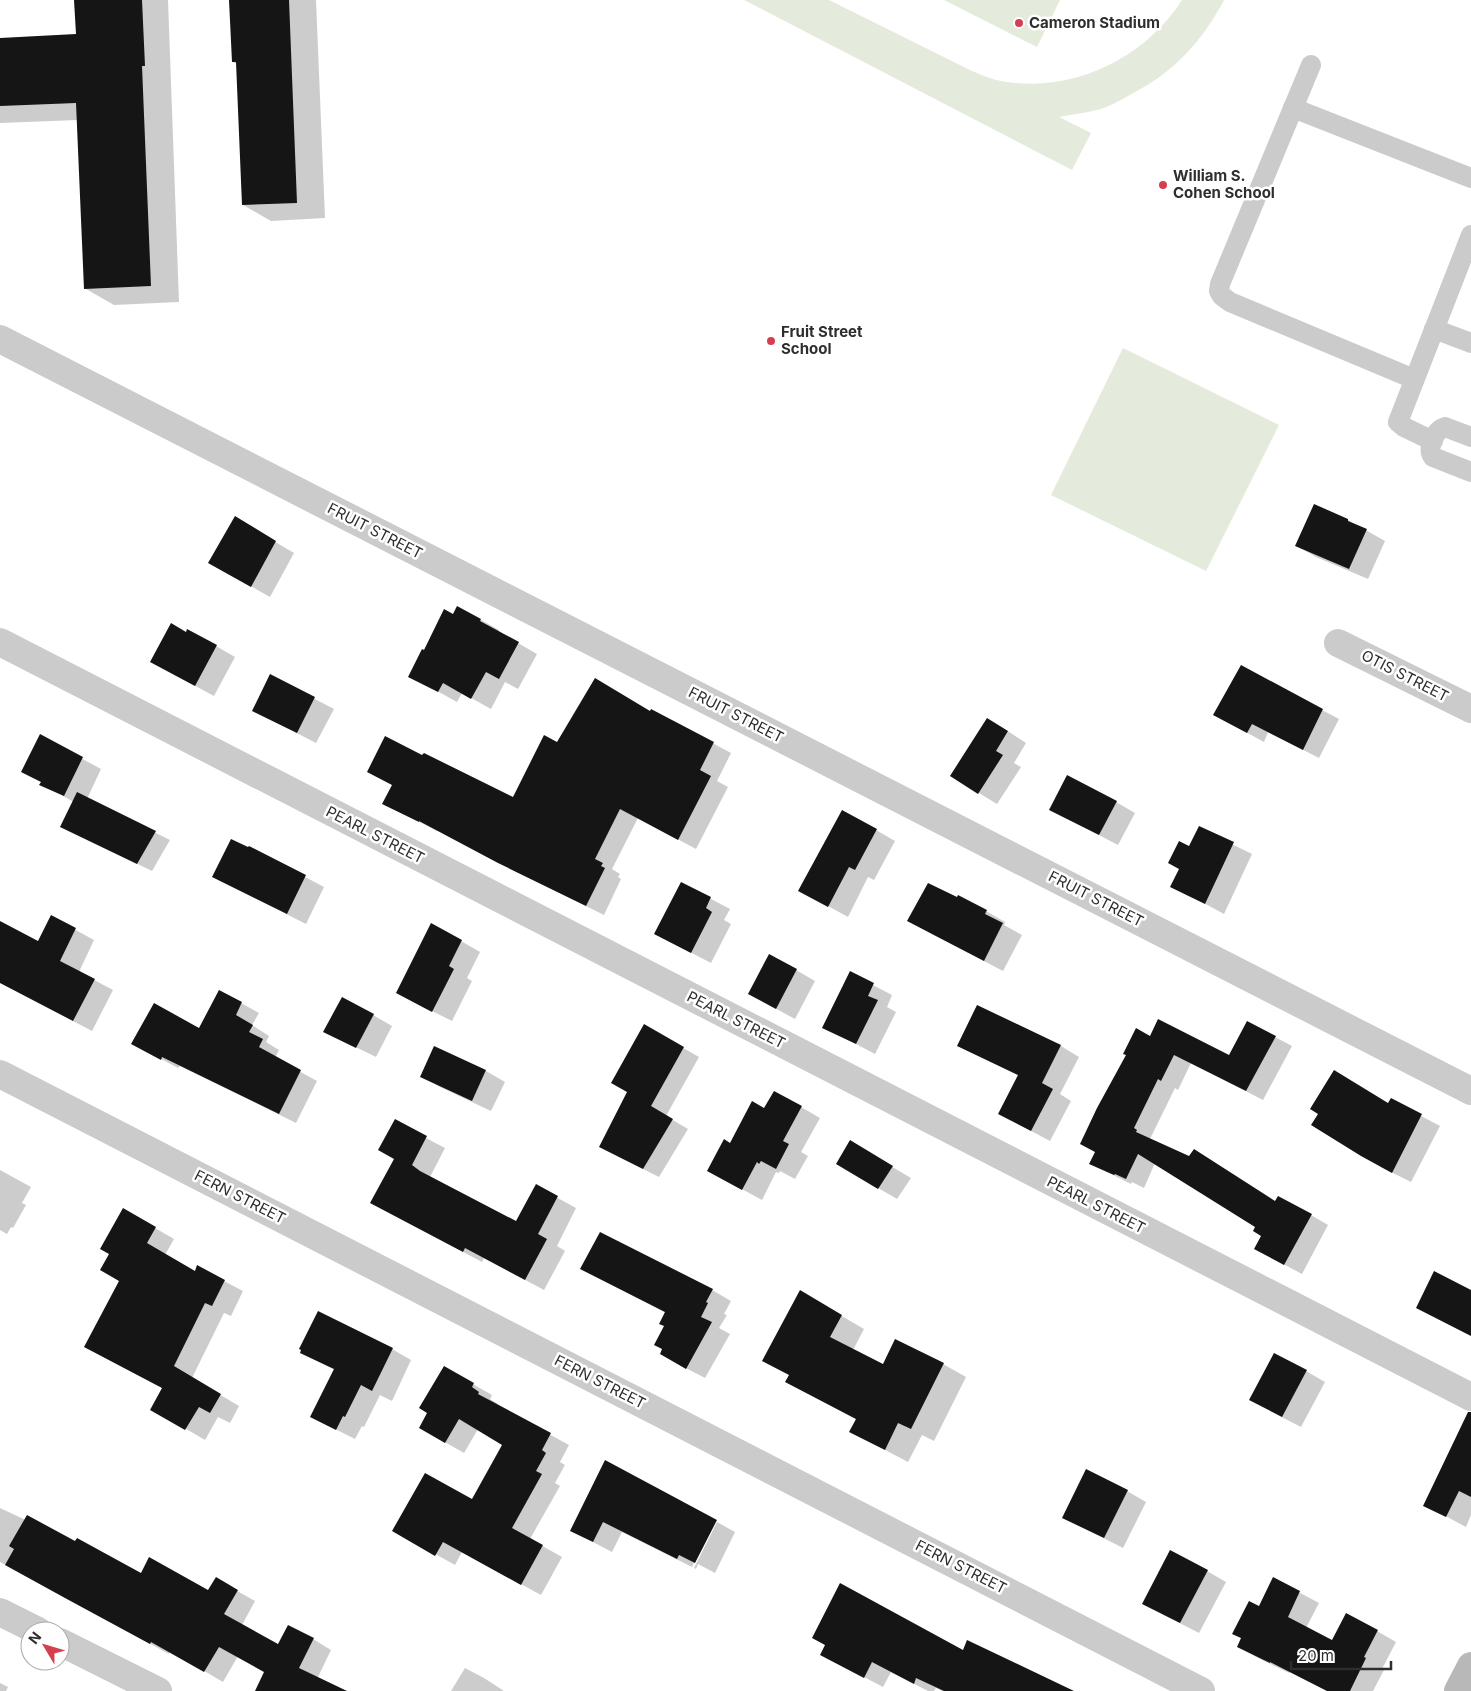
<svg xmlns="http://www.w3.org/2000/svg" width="1471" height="1691" font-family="Inter,sans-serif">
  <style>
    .green { fill: #e4eadc }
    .shadow { fill: #0003 }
    .building { fill: #151515 }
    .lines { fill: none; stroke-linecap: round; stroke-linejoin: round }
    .lane { stroke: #cbcbcb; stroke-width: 20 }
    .street { stroke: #cbcbcb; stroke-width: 28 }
    .secondary { stroke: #b8b8b8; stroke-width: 28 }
    .poi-dot { fill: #d4404f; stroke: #fff; stroke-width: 2 }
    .labels { text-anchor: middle; stroke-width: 5; stroke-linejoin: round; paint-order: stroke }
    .poi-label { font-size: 15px; font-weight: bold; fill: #2e2e2e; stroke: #fff; text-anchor: start }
    .street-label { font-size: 15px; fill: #2e2e2e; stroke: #fff }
  </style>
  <rect width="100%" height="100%" fill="#fff"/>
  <g class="green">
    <path d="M744 0H829L972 71C984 76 995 81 1008 82 1075 92 1146 57 1182 0H1224C1203 40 1175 71 1135 92 1124 98 1113 105 1101 109 1087 113 1073 114 1059 117L1091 133 1072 170Z"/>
    <polygon points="944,0 1060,0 1037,47"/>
    <polygon points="1123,348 1279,425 1206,571 1051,495"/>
  </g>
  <g class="shadow">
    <polygon points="75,0 168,0 179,302 114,305 86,289 78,120 0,123 0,39 77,35"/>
    <polygon points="230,0 316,0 325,218 271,221 243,205 237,64 233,62"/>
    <polygon points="235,518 294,553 270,597 210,563"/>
    <polygon points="1348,520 1385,541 1368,579 1316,557 1297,546"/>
    <polygon points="454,615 481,620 499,630 499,632 537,654 518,689 505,682 491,709 462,693 457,702 410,676 425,652"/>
    <polygon points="216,646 235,657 214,696 171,673"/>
    <polygon points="271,676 334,709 316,743 254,711"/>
    <polygon points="651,710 731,753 717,781 728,787 696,849 638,818 612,869 620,874 618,877 621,879 604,915 517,872 438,830 437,831 402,813 514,799 557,743 650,712"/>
    <polygon points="1322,710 1339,719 1319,758 1268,732 1264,742 1231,724"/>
    <polygon points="1006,730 1026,743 1014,763 1021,767 997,804 951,776"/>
    <polygon points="40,736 101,769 87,799 170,840 152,871 62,827 74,802 41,784"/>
    <polygon points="1116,802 1135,813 1118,845 1051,810"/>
    <polygon points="1199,828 1252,854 1224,914 1172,886"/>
    <polygon points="876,830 895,841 874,880 868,877 848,917 819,901"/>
    <polygon points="249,847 324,887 306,924 213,877"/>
    <polygon points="681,883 730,909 724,920 731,924 711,963 655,934"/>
    <polygon points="986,911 1005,922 1004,925 1022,935 1003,971 928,932"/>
    <polygon points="52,917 94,940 79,972 113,990 92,1031 33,1000 0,974 0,923 38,943"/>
    <polygon points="461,941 480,952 467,978 472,981 452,1021 416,1003"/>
    <polygon points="796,970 815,981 795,1019 769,1005"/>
    <polygon points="850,973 892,995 887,1007 896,1012 875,1054 824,1027"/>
    <polygon points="219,991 259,1013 252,1025 269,1036 266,1042 279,1050 275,1058 317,1081 296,1123 180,1066 178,1068 150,1053 199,1030"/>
    <polygon points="978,1006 1061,1046 1079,1057 1060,1094 1071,1101 1050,1141 1018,1124 1019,1076 959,1046"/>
    <polygon points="373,1015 392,1026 376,1057 325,1032"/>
    <polygon points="645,1026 699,1057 666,1116 688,1129 659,1177 617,1156 628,1092"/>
    <polygon points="1151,1037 1229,1056 1275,1037 1292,1046 1263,1100 1191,1063 1178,1090 1175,1088 1150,1139 1276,1202 1311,1215 1328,1225 1302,1274 1272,1258 1262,1235 1257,1227 1155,1163 1144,1188 1132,1182 1131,1184 1091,1164"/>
    <polygon points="435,1047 486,1071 505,1082 491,1111 440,1087 421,1076"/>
    <polygon points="1391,1100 1440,1126 1411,1182 1381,1167 1389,1104"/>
    <polygon points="801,1107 820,1118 801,1152 808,1156 795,1179 780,1171 779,1173 776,1172 762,1200 727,1181 730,1144"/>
    <polygon points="426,1138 445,1148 430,1177 516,1223 536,1186 576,1208 557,1246 565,1251 544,1290 484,1258 482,1262 371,1203 395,1159"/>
    <polygon points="850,1142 911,1178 897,1199 837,1164"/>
    <polygon points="0,1170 31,1187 22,1203 26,1205 13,1228 11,1227 7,1234 0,1230"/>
    <polygon points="124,1210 174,1239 165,1255 195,1273 224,1281 243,1291 231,1316 224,1313 192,1378 239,1406 230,1423 218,1417 205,1440 152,1409 164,1388 111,1254"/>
    <polygon points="601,1279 712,1290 731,1301 724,1314 727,1315 719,1328 730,1334 705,1378 680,1365 665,1326 666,1313"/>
    <polygon points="1471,1291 1471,1336 1417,1308"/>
    <polygon points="801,1292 864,1329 853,1350 883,1365 943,1364 966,1377 934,1441 922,1435 908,1462 851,1432 857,1420 787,1382 790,1375"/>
    <polygon points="392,1349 411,1360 392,1401 380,1395 364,1427 362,1426 355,1439 331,1427 335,1370 301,1353"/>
    <polygon points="445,1368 492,1395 490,1399 498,1404 496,1405 569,1445 560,1462 565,1465 555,1483 560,1486 530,1539 562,1557 541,1595 462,1552 455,1565 394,1531 473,1501 504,1445 478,1429 464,1453 420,1428 429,1413"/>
    <polygon points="1306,1371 1325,1382 1301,1427 1270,1411"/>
    <polygon points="1471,1449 1471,1515 1466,1527 1425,1505"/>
    <polygon points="606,1462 715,1520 692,1567 622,1532 612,1552 572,1531"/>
    <polygon points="1127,1491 1146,1502 1123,1548 1064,1518"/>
    <polygon points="0,1508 141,1574 209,1592 216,1579 255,1601 242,1625 279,1646 313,1639 331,1650 317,1679 325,1691 257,1691 266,1672 238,1656 223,1682 170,1651 169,1654 0,1562"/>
    <polygon points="717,1522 735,1532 715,1573 698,1564 696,1569 694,1568"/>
    <polygon points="1207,1571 1226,1582 1199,1633 1162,1614"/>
    <polygon points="1274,1579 1319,1603 1306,1628 1333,1642 1377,1631 1396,1642 1382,1669 1384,1670 1373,1691 1327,1691 1290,1672 1289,1673 1258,1658 1239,1647"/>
    <polygon points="963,1651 1073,1691 942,1691 936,1688 934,1691 928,1691 891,1672 883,1687 841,1665"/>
    <polygon points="465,1668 484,1678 504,1691 451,1691"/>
    <polygon points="0,1683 8,1687 6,1691 0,1691"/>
  </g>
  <g class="building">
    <polygon points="74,0 142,0 145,66 142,66 151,286 84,289 76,103 0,106 0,38 76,34"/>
    <polygon points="229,0 289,0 297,203 242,205 236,62 232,62"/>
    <polygon points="1314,504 1348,519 1348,521 1367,529 1349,569 1295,546"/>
    <polygon points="235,516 276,541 251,587 208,563"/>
    <polygon points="457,606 481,619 480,621 519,642 499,679 486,672 471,699 443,683 438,692 408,677 422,649 424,650 444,609 453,614"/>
    <polygon points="171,623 186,632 187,629 217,645 195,686 150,662"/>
    <polygon points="1241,665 1323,709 1303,750 1252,724 1247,733 1213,715"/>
    <polygon points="270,674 315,697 297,733 252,711"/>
    <polygon points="595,678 650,711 651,709 714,742 700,770 711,776 678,840 620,809 595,859 603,863 601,866 605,868 586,906 498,863 419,821 419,822 382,804 392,785 367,772 385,736 422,755 424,753 513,797 544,735 557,742"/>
    <polygon points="987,718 1008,731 996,751 1003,755 978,794 950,776"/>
    <polygon points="40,734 83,757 64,796 39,785 41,782 21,772"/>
    <polygon points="1067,775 1117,801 1099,835 1049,810"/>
    <polygon points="77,792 156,831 137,864 60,827"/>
    <polygon points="842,810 877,829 855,870 849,867 828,907 798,891"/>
    <polygon points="1199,826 1234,842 1205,904 1170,887 1179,869 1168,863 1179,841 1189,846"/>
    <polygon points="231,839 248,847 249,846 306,875 287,914 212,877"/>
    <polygon points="681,882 711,897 706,908 712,912 691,953 654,934"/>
    <polygon points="928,883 957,897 958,895 987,910 985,914 1003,923 984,961 907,921"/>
    <polygon points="51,915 76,928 60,961 95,979 73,1021 0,983 0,921 38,941"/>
    <polygon points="431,923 462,940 449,966 454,969 432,1012 396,993"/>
    <polygon points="769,954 797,969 776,1009 748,994"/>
    <polygon points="850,971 874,983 868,996 878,1000 856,1044 822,1028"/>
    <polygon points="219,990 242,1002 236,1015 253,1025 249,1032 263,1039 259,1047 301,1070 279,1114 162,1057 161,1060 131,1044 154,1003 199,1028"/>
    <polygon points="342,997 374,1014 356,1048 323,1032"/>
    <polygon points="977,1005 1061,1045 1042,1083 1053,1089 1031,1131 998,1114 1018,1075 957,1046"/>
    <polygon points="1158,1019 1229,1055 1247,1021 1276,1036 1246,1091 1174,1055 1161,1081 1158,1079 1134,1128 1137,1130 1136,1132 1189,1156 1194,1149 1275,1201 1278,1196 1312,1214 1284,1265 1254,1249 1261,1236 1253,1231 1255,1227 1138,1154 1126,1179 1115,1174 1114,1175 1089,1164 1095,1152 1080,1144 1097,1108 1126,1055 1123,1054 1136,1028 1150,1036"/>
    <polygon points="644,1024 684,1047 651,1106 673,1119 643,1169 599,1147 627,1092 611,1083"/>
    <polygon points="434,1046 486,1070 472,1101 420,1077"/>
    <polygon points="1334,1070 1388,1103 1391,1098 1422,1114 1392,1173 1361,1156 1311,1125 1318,1114 1310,1109"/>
    <polygon points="774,1091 802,1106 783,1141 789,1144 776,1169 761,1161 759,1164 757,1162 742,1190 707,1171 724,1139 730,1143 752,1101 764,1108"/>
    <polygon points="395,1119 427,1136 412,1165 420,1171 516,1221 536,1184 558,1196 538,1234 547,1239 525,1280 465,1248 463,1252 370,1203 394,1159 378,1150"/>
    <polygon points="850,1140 893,1166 878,1189 836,1164"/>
    <polygon points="123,1208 156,1227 147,1243 195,1271 197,1265 225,1280 212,1306 205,1303 174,1366 221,1394 210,1413 199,1407 185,1430 150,1410 162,1388 84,1347 119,1281 100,1270 109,1254 100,1249"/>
    <polygon points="600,1232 713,1289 706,1302 708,1303 701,1317 712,1322 686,1369 660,1354 662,1349 654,1345 664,1326 659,1324 665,1312 580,1269"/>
    <polygon points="1434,1271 1471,1290 1471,1336 1416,1308"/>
    <polygon points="800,1290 842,1315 830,1337 883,1364 895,1339 944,1363 911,1429 898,1423 885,1450 849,1432 856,1419 785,1382 789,1375 762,1361"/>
    <polygon points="318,1311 393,1348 372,1391 361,1385 345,1417 343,1416 336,1430 310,1417 334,1369 300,1353 301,1350 299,1349"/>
    <polygon points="1274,1353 1307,1370 1282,1417 1249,1400"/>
    <polygon points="444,1366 474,1383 472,1387 479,1392 478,1394 551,1433 542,1450 546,1453 536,1471 542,1474 512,1528 543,1545 521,1585 443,1542 435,1556 392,1531 425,1473 472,1499 502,1445 459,1419 445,1443 419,1428 427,1413 419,1408"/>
    <polygon points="1468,1412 1471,1412 1471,1497 1459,1491 1446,1517 1423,1506"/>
    <polygon points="605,1460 717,1520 695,1563 679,1555 677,1559 603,1522 593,1542 570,1531"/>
    <polygon points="1086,1469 1128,1490 1104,1538 1062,1518"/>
    <polygon points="27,1515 75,1541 77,1538 141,1573 149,1557 208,1590 216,1577 238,1590 224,1614 278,1644 288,1625 314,1638 299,1668 347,1691 255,1691 264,1672 219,1647 204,1672 151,1642 150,1644 65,1598 5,1565 14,1549 9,1546"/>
    <polygon points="1170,1550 1208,1570 1180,1623 1142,1604"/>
    <polygon points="1273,1577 1300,1591 1288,1617 1332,1640 1346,1613 1378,1630 1364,1657 1366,1658 1350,1691 1327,1691 1270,1662 1270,1663 1237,1647 1241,1638 1232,1634 1249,1601 1259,1606"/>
    <polygon points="840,1583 963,1650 967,1640 1074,1691 944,1691 916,1678 914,1684 872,1662 864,1678 820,1655 825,1645 812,1638"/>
  </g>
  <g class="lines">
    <g class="lane">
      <polyline points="1311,65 1220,284 1219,291 1222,296 1230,302 1414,379"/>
      <polyline points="1293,108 1471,178"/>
      <polyline points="1434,329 1471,343"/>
      <path d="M1471 437 1445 427C1435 430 1426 448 1433 457L1471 472"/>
      <polyline points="1433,441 1404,427 1398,422 1471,235"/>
    </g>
    <g class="street">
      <polyline points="0,339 1471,1091"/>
      <polyline points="0,642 1471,1397"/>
      <polyline points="1338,643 1471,709"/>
      <polyline points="0,1074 1201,1691"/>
      <polyline points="0,1612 38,1631"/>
      <polyline points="60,1642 158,1691"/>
    </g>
    <polyline class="secondary" points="1458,1691 1471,1666"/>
  </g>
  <g class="poi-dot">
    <circle cx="1019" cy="23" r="5"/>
    <circle cx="1163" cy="185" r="5"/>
    <circle cx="771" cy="341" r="5"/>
  </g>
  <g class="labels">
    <g class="poi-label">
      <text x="1029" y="28">Cameron Stadium</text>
      <text x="1173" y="181">William S.<tspan x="1173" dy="17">Cohen School</tspan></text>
      <text x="781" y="337">Fruit Street<tspan x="781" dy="17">School</tspan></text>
    </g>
    <g class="street-label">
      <text transform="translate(375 531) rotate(27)" y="5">FRUIT STREET</text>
      <text transform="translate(1405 676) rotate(27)" y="5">OTIS STREET</text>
      <text transform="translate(736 715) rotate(27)" y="5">FRUIT STREET</text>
      <text transform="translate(375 835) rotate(27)" y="5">PEARL STREET</text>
      <text transform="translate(1096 899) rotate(27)" y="5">FRUIT STREET</text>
      <text transform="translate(736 1020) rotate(27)" y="5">PEARL STREET</text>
      <text transform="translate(240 1197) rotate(27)" y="5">FERN STREET</text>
      <text transform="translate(1096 1205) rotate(27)" y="5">PEARL STREET</text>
      <text transform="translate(600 1382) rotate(27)" y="5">FERN STREET</text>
      <text transform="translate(961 1567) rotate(27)" y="5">FERN STREET</text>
    </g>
  </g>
  <g transform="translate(45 1646) rotate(308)"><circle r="24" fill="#ffffff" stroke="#ababab"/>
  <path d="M0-4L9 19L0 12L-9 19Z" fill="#d4404f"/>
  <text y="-8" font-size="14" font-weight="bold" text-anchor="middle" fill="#2e2e2e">N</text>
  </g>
  <path d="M1291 1661v8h100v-8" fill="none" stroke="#2e2e2e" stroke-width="2.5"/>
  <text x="1298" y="1661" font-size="15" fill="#2e2e2e" stroke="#ffffff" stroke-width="4" paint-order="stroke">20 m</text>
</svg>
